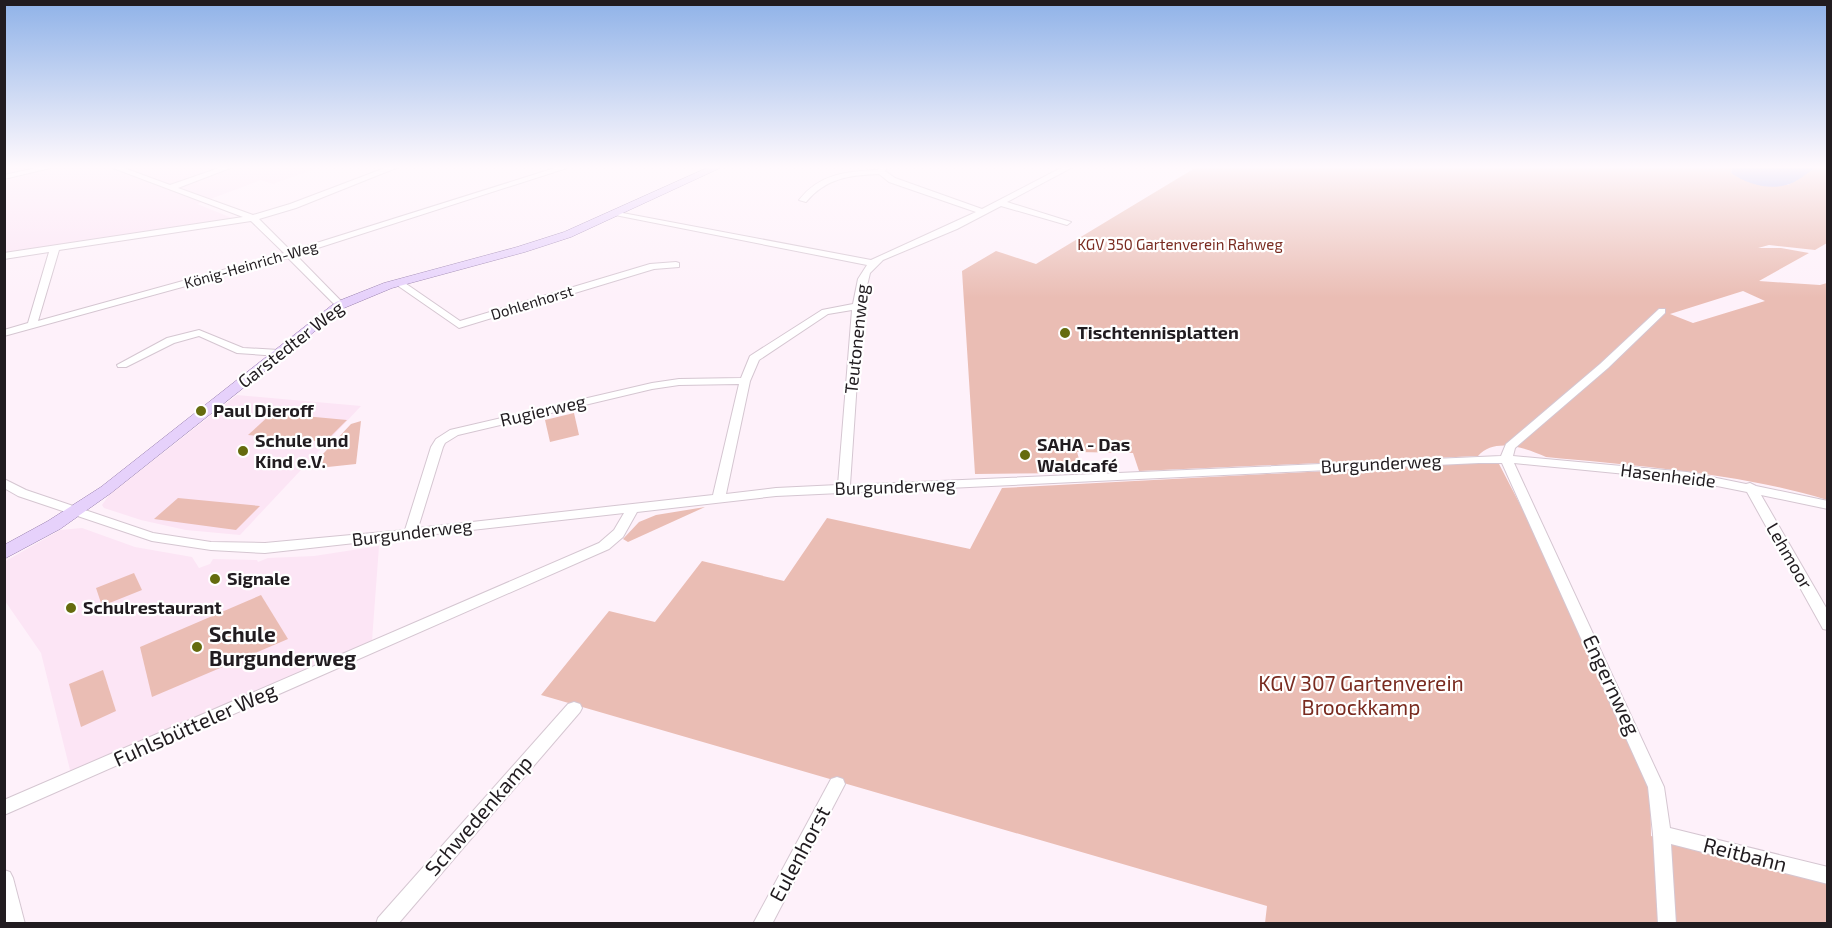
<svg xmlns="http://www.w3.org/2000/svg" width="1832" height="928" font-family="'Exo 2',sans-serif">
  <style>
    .built { fill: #fce5f5 }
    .green { fill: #eabdb4; fill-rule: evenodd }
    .water { fill: #a9aee7 }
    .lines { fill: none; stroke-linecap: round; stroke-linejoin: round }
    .minor-casing { stroke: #d5c6d1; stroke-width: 2 }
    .major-casing { stroke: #977eac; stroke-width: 1 }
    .minor { fill: #fff; fill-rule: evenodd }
    .major { fill: #e6d1fb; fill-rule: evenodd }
    .poi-dot { fill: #656b0e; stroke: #fff; stroke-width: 2 }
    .labels { text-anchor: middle; stroke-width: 4.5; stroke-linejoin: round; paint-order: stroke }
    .far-park-label { font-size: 15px; fill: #792b20; stroke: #fff }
    .far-street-label { font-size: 15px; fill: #211c20; stroke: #fff }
    .poi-label { font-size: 18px; font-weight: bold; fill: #211c20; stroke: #fff; text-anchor: start }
    .street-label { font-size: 18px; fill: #211c20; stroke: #fff }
    .near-poi-label { font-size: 21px; font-weight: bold; fill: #211c20; stroke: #fff; text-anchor: start }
    .near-park-label { font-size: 21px; fill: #792b20; stroke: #fff }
    .near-street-label { font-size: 21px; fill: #211c20; stroke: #fff }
  </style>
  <rect width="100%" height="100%" fill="#fef1fa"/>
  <g class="built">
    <polygon points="5,168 317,168 273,184 261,180 197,204 237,220 5,254"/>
    <polygon points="237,395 361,406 240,535 186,530 141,520 104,508 102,505 109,495"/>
    <polygon points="82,528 135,547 192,557 199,568 210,564 213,559 257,560 258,562 268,558 314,556 379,546 372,641 71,774 41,653 5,601 4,562 60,530"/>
  </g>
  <g class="green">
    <path d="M1195 168H1732L1731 173 1788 185 1815 168H1827V243L1815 250 1769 245 1758 248H1781L1809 253 1759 281 1820 285 1827 283V500C1739 473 1640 466 1546 457 1526 448 1495 437 1478 456L1139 471 1133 453 1077 452 1083 473 975 474 962 271 996 251 1036 264ZM1743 291 1765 301 1693 323 1670 314Z"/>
    <polygon points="272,413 347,420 325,442 248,435"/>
    <polygon points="574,413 579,435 550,442 545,420"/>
    <polygon points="361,421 356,464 309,469 351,424"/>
    <polygon points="1498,462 1525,514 1650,775 1651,836 1827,881 1827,923 1265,923 1267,906 541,695 609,611 655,622 702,561 784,581 827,518 970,549 1002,488"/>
    <polygon points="178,498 260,506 236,530 154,519"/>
    <polygon points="705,507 628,542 623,539 639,522 656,515"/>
    <polygon points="134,573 142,590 102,606 96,588"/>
    <polygon points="261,595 288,639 152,697 140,647"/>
    <polygon points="103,670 116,711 81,727 69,684"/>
  </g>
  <path class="water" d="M1732 168H1815C1807 173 1796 183 1786 185 1767 190 1747 184 1731 173Z"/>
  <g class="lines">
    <defs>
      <g id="minor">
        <polygon points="36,168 50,168 4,179 4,175"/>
        <path d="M113 168H124L170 185 219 168H230L178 188 253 215 290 204 385 168H396L296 208 259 219 291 251 555 168H567L296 255 343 303V307H337L288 258 4 336V330L28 323 49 252 4 259V253L243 217ZM251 221 284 253 38 321 59 250Z"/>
        <path d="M879 168H887L885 171 895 178 982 209 1061 168H1071L1007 202 1071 222 1067 225 1001 206 957 229 883 260 870 273 862 307 850 485 1501 456 1506 444 1600 364 1659 309H1665V313L1608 368 1515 448 1513 456 1687 472 1746 484 1750 483 1756 486 1828 501V509L1761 495 1828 611V630L1823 629 1747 492 1687 480 1514 463 1664 787 1670 828 1828 867V884L1671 844 1676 924H1658L1653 834 1648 787 1502 463H1479L776 496 637 512 623 537 609 549 4 815V800L599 543 614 530 624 513 265 553 211 550 152 541 18 496 4 488V479L26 490 153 533 211 542 265 543 405 530 431 447 436 439 450 430 652 383 679 379 741 378 750 356 822 310 853 304 858 279 867 265 615 215H612V211L871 260 976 212 889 182 879 174C850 175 826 178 806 202L799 200C819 174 847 171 878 170ZM852 310 838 485 776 488 726 494 750 381 759 360 828 314ZM739 384 713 495 418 528 443 447 445 443 458 435 652 389 679 385Z"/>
        <polygon points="676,262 679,263 679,267 654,269 459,328 394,283 396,281 402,281 460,321 650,264"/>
        <polygon points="199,330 243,348 279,350 284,353 279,356 237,353 199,336 174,343 126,367 118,367 117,365 167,338"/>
        <polygon points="574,702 580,704 582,708 580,712 398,924 376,924 378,918 568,704"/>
        <polygon points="837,777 843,779 845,784 772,924 753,924 831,779"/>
        <polygon points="4,870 10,872 13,878 25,924 6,924 4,916"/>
      </g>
      <polygon id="major" points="707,168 720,168 571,237 525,252 392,288 344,308 111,493 60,529 4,559 4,545 48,521 101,487 336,302 384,283 517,247 564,232"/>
    </defs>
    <use href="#minor" class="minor-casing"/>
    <use href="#major" class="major-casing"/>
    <use href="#minor" class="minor"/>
    <use href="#major" class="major"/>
  </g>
  <linearGradient id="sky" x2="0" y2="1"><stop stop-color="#8fb2e8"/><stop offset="0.56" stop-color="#fff9fd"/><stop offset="1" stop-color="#fff9fd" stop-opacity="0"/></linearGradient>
  <rect width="1832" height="298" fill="url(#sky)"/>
  <g class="poi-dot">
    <circle cx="1065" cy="333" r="6"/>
    <circle cx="201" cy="411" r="6"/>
    <circle cx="243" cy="451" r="6"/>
    <circle cx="1025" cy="455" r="6"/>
    <circle cx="215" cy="579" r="6"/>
    <circle cx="71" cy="608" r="6"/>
    <circle cx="197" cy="647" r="6"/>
  </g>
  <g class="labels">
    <g class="far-park-label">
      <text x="1180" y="250">KGV 350 Gartenverein Rahweg</text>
    </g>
    <g class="far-street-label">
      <text transform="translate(251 265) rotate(-16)" y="5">König-Heinrich-Weg</text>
      <text transform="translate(532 303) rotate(-17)" y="5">Dohlenhorst</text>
    </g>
    <g class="poi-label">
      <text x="1077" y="339">Tischtennisplatten</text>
      <text x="213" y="417">Paul Dieroff</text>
      <text x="255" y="447">Schule und<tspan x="255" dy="21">Kind e.V.</tspan></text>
      <text x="1037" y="451">SAHA - Das<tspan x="1037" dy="21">Waldcafé</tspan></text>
      <text x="227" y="585">Signale</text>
      <text x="83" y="614">Schulrestaurant</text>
    </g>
    <g class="street-label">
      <text transform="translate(857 339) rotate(-84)" y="6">Teutonenweg</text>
      <text transform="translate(291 345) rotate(-38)" y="6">Garstedter Weg</text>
      <text transform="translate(543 411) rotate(-13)" y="6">Rugierweg</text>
      <text transform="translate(1381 464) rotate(-3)" y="6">Burgunderweg</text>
      <text transform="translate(1668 476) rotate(7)" y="6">Hasenheide</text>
      <text transform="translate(895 487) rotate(-2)" y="6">Burgunderweg</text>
      <text transform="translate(412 533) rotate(-7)" y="6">Burgunderweg</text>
      <text transform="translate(1789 556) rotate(60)" y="6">Lehmoor</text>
    </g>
    <g class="near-poi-label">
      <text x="209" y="642">Schule<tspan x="209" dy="24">Burgunderweg</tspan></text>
    </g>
    <g class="near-park-label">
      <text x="1361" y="691">KGV 307 Gartenverein<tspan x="1361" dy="24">Broockkamp</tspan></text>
    </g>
    <g class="near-street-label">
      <text transform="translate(1611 685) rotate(65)" y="7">Engernweg</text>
      <text transform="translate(195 725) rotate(-24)" y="7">Fuhlsbütteler Weg</text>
      <text transform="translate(479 816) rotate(-49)" y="7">Schwedenkamp</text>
      <text transform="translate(800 854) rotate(-62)" y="7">Eulenhorst</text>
      <text transform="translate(1745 855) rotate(14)" y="7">Reitbahn</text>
    </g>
  </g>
  <rect width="1832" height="928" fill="none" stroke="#211c20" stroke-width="12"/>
</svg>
